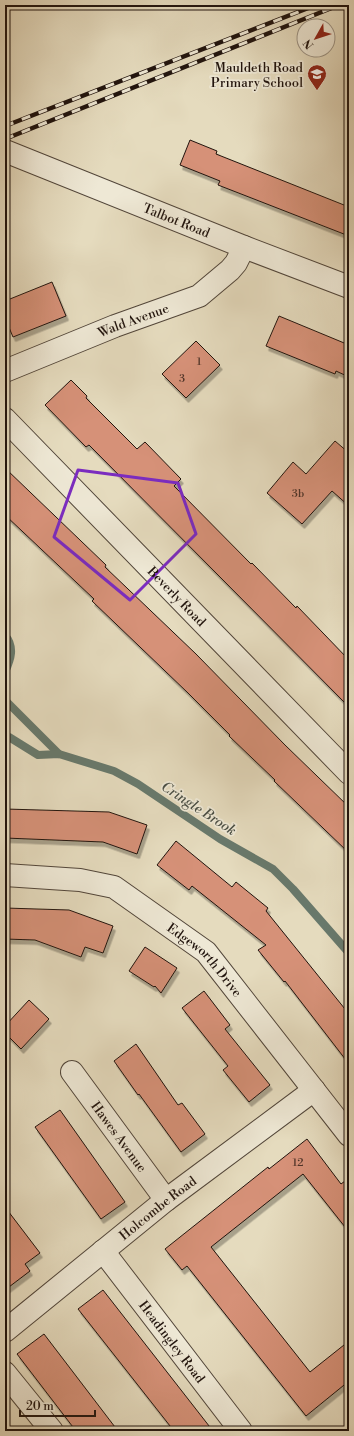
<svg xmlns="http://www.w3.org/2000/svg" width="354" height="1436" font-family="'Libre Bodoni',serif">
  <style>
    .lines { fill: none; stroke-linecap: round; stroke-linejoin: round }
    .stream { stroke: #68796c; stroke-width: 8 }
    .building { fill: #d69178; stroke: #21140e; filter: url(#shadow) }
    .minor-casing { stroke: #52463a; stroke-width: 24 }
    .minor { stroke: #eee8d5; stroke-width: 22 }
    .rail-casing { stroke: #21140e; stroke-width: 4.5 }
    .rail { stroke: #eee8d5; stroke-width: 3; stroke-dasharray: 9; stroke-linecap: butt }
    .marked { fill: none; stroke: #7b2cbf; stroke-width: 3; stroke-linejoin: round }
    .labels { text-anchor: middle; stroke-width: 3.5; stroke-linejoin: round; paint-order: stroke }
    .number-label { font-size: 11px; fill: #4e3328 }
    .poi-label { font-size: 13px; fill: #21140e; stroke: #eee8d5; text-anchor: end }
    .street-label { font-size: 13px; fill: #21140e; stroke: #eee8d5 }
    .water-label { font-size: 14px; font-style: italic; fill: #4a4f45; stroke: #eee8d5 }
  </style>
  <defs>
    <filter id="shadow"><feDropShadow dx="2.5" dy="4.5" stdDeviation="0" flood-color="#0004"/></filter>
  </defs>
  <rect width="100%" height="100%" fill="#e5dbbe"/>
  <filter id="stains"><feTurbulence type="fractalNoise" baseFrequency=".005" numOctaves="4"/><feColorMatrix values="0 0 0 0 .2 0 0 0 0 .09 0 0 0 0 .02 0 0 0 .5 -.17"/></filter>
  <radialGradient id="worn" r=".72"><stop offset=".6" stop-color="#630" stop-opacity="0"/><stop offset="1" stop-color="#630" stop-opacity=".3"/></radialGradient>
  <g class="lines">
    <g class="stream">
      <path d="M5 635C15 647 11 659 5 672"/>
      <polyline points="5,700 59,754"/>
      <polyline points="5,738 9,737 38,755 59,754 114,771 138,784 220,839 273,869 293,889 349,953"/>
    </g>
  </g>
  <g class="building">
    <polygon points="190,140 217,151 216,154 349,207 349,236 218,185 220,181 180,165"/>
    <polygon points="52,282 66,316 13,337 5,318 5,301"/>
    <polygon points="279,316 349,345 349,377 336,371 335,374 266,346"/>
    <polygon points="196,341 220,365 186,398 162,374"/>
    <polygon points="71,380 87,396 86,398 137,449 145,442 181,479 174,486 251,564 252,563 296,608 297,606 349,660 349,707 89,445 86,447 45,405"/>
    <polygon points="335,441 349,453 349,506 332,491 302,524 267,493 293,462 306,474"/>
    <polygon points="5,468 106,565 105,567 196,654 285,745 349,807 349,853 274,781 275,780 229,736 230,735 188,693 92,601 94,599 5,515"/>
    <polygon points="5,809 109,812 147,825 137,854 103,842 5,838"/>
    <polygon points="176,841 232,887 236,882 268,908 266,911 349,1014 349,1064 285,981 284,982 258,950 266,945 192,886 189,890 157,865"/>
    <polygon points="5,908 69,910 113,926 103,953 85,947 81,957 35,940 5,939"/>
    <polygon points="145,947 177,968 161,993 155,986 154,987 129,971"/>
    <polygon points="204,991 230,1025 225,1029 270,1085 249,1102 223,1070 228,1066 182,1008"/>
    <polygon points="29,1000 49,1019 21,1049 5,1033 5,1026"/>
    <polygon points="136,1044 178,1105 182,1103 205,1134 181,1152 139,1094 138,1095 114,1061"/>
    <polygon points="60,1110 125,1202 101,1219 35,1127"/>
    <polygon points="307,1139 341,1184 349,1178 349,1232 303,1174 211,1247 310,1372 349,1341 349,1381 306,1416 187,1266 182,1270 165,1249 268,1167 269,1169"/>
    <polygon points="5,1207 40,1253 25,1264 30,1271 5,1290"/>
    <polygon points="103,1290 213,1431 174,1431 78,1309"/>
    <polygon points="44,1334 118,1431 76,1431 17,1354"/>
  </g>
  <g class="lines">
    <defs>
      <g id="minor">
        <path id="s1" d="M5 151 244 247 349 287"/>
        <path id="s2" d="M5 371 115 326 199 296 230 270 236 263 244 247"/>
        <path id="s3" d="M5 419 349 773"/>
        <path id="s4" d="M5 875 80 880 114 887 206 952 349 1135"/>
        <path id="s5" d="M72 1072 166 1200"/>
        <path id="s6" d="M103 1251 241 1431"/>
        <path id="s7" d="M5 1331 166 1200 314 1090"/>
        <polyline points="5,1373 52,1431"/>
      </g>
    </defs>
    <use href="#minor" class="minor-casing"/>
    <use href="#minor" class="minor"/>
    <defs>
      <g id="rail">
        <polyline points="5,126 316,5"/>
        <polyline points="5,139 339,5"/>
      </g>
    </defs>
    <use href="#rail" class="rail-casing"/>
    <use href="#rail" class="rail"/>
  </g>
  <path class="marked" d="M78 470 178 483 196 534 130 600 54 537Z"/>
  <defs>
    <symbol id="school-pin" viewBox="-11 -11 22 30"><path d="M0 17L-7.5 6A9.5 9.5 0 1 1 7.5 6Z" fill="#8f2418" stroke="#eee8d5"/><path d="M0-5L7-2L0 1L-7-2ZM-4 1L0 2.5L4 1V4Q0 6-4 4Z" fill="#fff"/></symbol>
  </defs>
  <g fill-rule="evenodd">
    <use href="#school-pin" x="306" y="63" width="22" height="30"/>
  </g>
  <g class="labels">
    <g class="number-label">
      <text x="199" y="365">1</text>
      <text x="182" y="382">3</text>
      <text x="298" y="497">3b</text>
      <text x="298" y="1166">12</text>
    </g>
    <g class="poi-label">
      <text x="303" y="72">Mauldeth Road<tspan x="303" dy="15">Primary School</tspan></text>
    </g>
    <g class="street-label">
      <text dy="5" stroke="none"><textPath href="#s1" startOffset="185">Talbot Road</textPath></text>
      <text dy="5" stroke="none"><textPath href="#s2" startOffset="138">Wald Avenue</textPath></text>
      <text dy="5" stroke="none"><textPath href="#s3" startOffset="247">Beverly Road</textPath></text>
      <text dy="5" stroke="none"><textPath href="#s4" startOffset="227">Edgeworth Drive</textPath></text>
      <text dy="5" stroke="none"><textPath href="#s5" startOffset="80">Hawes Avenue</textPath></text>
      <text dy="5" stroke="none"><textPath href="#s7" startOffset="196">Holcombe Road</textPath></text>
      <text dy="5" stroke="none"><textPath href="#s6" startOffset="114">Headingley Road</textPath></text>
    </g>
    <g class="water-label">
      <text transform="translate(199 808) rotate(33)" y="5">Cringle Brook</text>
    </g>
  </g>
  <rect width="354" height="1436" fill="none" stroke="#e5dbbe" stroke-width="20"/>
  <rect x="6" y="6" width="342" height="1424" fill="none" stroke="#21140e" stroke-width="2"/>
  <rect x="10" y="10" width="334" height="1416" fill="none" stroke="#21140e"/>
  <g transform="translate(316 38) rotate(231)"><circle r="19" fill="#eee8d5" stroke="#9c9385"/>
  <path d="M0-3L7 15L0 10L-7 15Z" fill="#8f2418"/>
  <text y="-6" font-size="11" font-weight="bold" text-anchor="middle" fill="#21140e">N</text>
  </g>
  <path d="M20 1410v6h75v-6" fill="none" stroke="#21140e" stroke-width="2"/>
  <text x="26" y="1410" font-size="12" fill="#21140e" stroke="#eee8d5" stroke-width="3" paint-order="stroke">20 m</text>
  <rect width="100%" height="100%" filter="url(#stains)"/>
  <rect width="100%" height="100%" fill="url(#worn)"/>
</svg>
